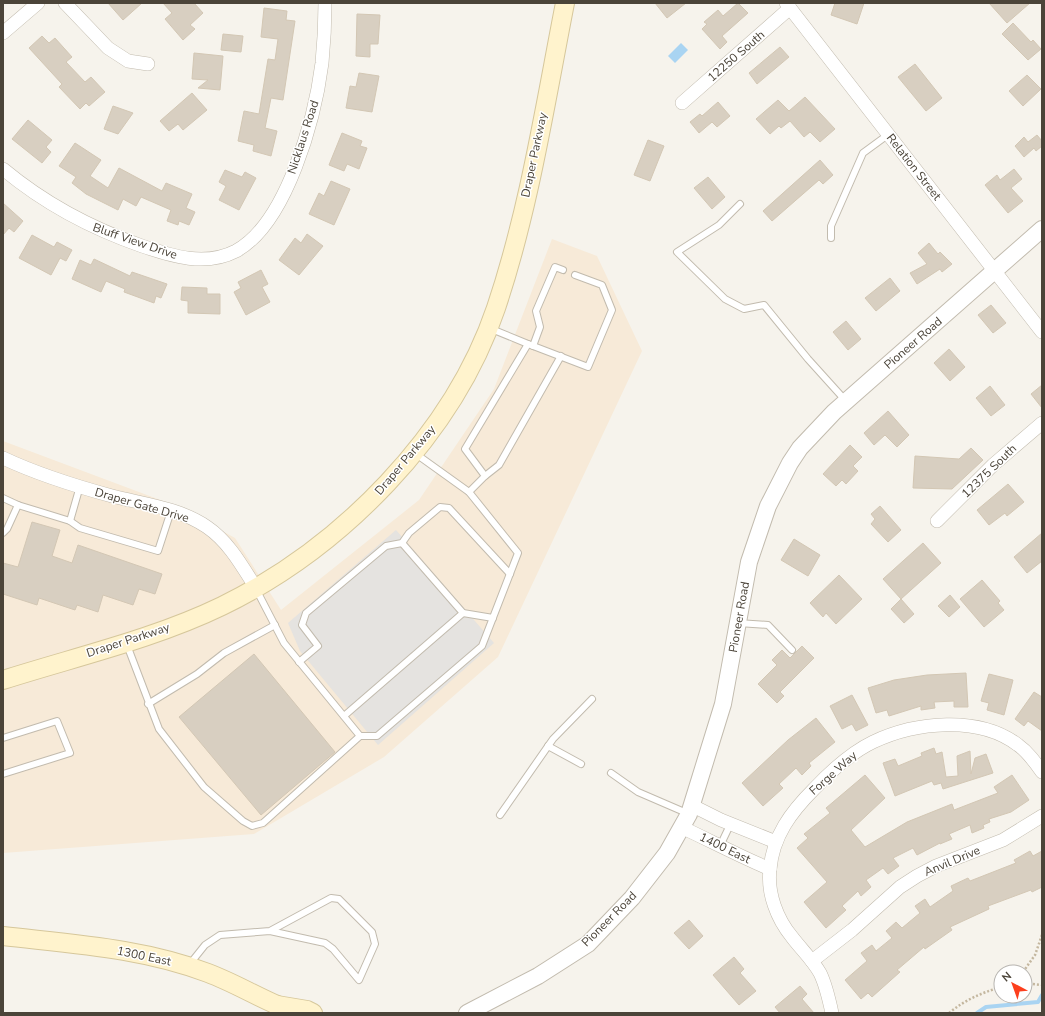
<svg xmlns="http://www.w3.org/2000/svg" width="1045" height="1016" font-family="'Nunito Sans',sans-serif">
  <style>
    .commercial { fill: #f7ead8 }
    .parking { fill: #e5e3e0 }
    .water { fill: #a9d4f2 }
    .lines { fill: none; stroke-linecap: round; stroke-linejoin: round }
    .stream { stroke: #a9d4f2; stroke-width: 4 }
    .building { fill: #d8cfc1; stroke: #d3c7b4 }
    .service-casing { stroke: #c2bbae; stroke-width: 8 }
    .minor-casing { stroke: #c2bbae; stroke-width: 14 }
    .tertiary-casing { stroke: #c2bbae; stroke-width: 18 }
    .secondary-casing { stroke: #d6c79b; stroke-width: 20 }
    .path { stroke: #c4b79f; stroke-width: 2.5; stroke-dasharray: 2 2; stroke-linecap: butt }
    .service { stroke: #fff; stroke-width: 6 }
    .minor { stroke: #fff; stroke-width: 13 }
    .tertiary { stroke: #fff; stroke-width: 16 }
    .secondary { stroke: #fff3cd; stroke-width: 18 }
    .labels { text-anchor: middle; stroke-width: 3; stroke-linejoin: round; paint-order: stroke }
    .street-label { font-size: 12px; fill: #4b4439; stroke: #fff }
  </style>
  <rect width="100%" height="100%" fill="#f6f3ec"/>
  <polygon class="commercial" points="552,239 597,256 642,351 498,657 384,757 254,834 3,853 3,441 179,507 235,538 281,610 419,500 494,389"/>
  <polygon class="parking" points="396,530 494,643 378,745 300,651 288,623"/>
  <polygon class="water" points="681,43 688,50 675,63 668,56"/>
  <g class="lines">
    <polyline class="stream" points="977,1013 986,1007 1038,1002 1042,995"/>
  </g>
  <g class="building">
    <polygon points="108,3 142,3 123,20"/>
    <polygon points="163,3 194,3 203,13 190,25 195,29 183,40 165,19 172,13"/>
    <polygon points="655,3 686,3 667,18"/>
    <polygon points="738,3 748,13 722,36 727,42 720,49 702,29 707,24 704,22 718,10 723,16"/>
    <polygon points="835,3 864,3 857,24 831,15"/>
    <polygon points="989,3 1030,3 1007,23"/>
    <polygon points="264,8 287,11 286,20 295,21 283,100 271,98 265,128 277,131 271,156 253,151 254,145 238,141 244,111 259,114 268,59 275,60 278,39 261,37"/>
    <polygon points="357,14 380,15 378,44 370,44 370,57 356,56"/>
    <polygon points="1013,23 1031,42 1033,40 1041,49 1028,60 1002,34"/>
    <polygon points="223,34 243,36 241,52 221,50"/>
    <polygon points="42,36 49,43 55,38 72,57 66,62 85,82 91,77 105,92 89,106 86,103 80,109 59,87 62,84 29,48"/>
    <polygon points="780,47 789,57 757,84 749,73"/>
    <polygon points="194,53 223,56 220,90 198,88 208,80 192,79"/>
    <polygon points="915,64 942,98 926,111 898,77"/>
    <polygon points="359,73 379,76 372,112 346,108 350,86 356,87"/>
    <polygon points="1027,75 1041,89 1023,106 1009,91"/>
    <polygon points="192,93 207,110 183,130 178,124 169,131 160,121"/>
    <polygon points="805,97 835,129 820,142 810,132 804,137 790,121 781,128 779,126 770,134 756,119 778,100 789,111"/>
    <polygon points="718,102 730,116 717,127 712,122 699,133 690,122 700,114 702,116"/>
    <polygon points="113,106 133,113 118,134 104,129"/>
    <polygon points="28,120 52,140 46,147 51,152 42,163 12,139"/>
    <polygon points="342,133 362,141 360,146 367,148 359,169 347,164 344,171 329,165"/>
    <polygon points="1037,135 1042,141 1042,146 1036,151 1034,148 1024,157 1015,146 1024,137 1028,142"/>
    <polygon points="648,140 664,146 650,181 634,175"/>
    <polygon points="75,143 101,160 90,176 108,188 119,168 162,191 166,183 192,194 186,208 195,212 189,225 179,221 178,225 167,221 171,210 141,197 136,206 123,199 118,210 86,194 72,183 76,177 59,166"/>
    <polygon points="820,160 833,175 823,184 819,180 772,221 763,211"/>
    <polygon points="1014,169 1022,179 1011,188 1023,201 1008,213 985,185 997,175 1000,180"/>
    <polygon points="225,170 242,177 245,172 256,178 239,210 219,200 226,186 219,182"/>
    <polygon points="708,177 725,197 712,209 694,188"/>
    <polygon points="331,181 350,189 334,225 309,214 319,193 324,196"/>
    <polygon points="3,203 23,221 14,232 9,228 3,235"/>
    <polygon points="307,234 323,246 299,275 279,260 295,238 301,243"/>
    <polygon points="32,235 54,247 57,242 72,250 66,261 60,258 51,275 19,258"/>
    <polygon points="929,243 938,254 940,252 952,264 942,272 940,269 917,284 910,273 927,264 918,253"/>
    <polygon points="94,259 130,276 132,272 167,284 161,298 156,296 154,303 124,292 125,289 106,281 101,292 72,279 80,260 91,265"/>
    <polygon points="261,270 268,284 262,287 270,302 246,315 234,292 241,288 238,282"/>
    <polygon points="890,278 900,291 876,311 865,298"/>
    <polygon points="182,287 207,288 207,294 220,294 220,314 188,313 188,301 181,300"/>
    <polygon points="991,305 1006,323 993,333 978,315"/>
    <polygon points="846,321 861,339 848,350 833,332"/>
    <polygon points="949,349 965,367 950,381 934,363"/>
    <polygon points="1042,385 1042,408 1031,394"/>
    <polygon points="990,386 1005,405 991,416 976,398"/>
    <polygon points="888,411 909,435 897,447 885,435 874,445 864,433"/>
    <polygon points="850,445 862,457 853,466 858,471 846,484 842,480 836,486 823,474"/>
    <polygon points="971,448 983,460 952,489 913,488 915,456 959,459"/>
    <polygon points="1008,484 1024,502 1007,516 1005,513 989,525 977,510"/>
    <polygon points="880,506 901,530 888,542 871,524 875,519 871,514"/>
    <polygon points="32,522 60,530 52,556 72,563 78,545 162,574 155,594 139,589 133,605 103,595 98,612 77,605 75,610 39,598 37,605 3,594 3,563 18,567"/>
    <polygon points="1042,533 1042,561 1027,573 1014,557"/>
    <polygon points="794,539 820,555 808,576 781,560"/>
    <polygon points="923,543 941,563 901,599 883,579"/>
    <polygon points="839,575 862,599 836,624 826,613 823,617 810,603"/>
    <polygon points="982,580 1000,601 998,603 1004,610 984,627 960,599"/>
    <polygon points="950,595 960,607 949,617 938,606"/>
    <polygon points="901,599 914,614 904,623 891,609"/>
    <polygon points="802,646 814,658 780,692 784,696 777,703 758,684 777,665 772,660 782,650 790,658"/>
    <polygon points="254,654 335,752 261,815 179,717"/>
    <polygon points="966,673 968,707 954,707 954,701 934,702 935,708 921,710 921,706 889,716 887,710 876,713 868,688 894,680 927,675"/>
    <polygon points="989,674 1013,680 1004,715 987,710 989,703 981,701"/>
    <polygon points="1034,692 1042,697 1042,731 1028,721 1024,726 1015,719"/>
    <polygon points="852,695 868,725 856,731 852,724 842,729 830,706"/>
    <polygon points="816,718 835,742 809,763 811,766 802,775 796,768 779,784 783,788 763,806 742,783 788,740"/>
    <polygon points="934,748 936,754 942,752 946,777 958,776 957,756 970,751 971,774 975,758 986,754 993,773 943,789 941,783 934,785 932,781 895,796 883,763 895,759 898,766 922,756 921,753"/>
    <polygon points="865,775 885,798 851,830 865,847 907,822 952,804 954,810 998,793 994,787 1012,775 1029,800 1011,812 989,819 990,822 983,825 984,828 972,833 970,825 949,834 952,839 940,844 940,843 917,855 913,848 893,858 899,866 888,874 883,868 866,880 871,887 861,896 858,891 842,906 846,910 826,928 804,902 827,882 797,848 808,838 804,834 830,813 826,808"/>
    <polygon points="1030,851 1033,856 1042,851 1042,887 1032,892 1031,890 988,906 989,909 950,927 952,930 925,949 924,947 897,970 900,972 872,997 868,993 861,999 845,980 867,961 861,953 872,945 876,951 892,938 886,931 896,922 902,928 920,913 915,906 925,899 930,907 953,891 951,886 968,878 970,881 1016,863 1014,860"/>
    <polygon points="689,920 703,936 689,949 674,933"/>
    <polygon points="734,957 744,969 740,973 756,991 739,1005 713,975"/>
    <polygon points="800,986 807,994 802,999 814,1013 780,1013 775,1007"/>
  </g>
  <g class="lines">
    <defs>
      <g id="service">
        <polyline points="740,204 719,225 677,252 725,299 744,309 764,305 808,359 845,400"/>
        <polyline points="831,238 831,226 863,153 889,134"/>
        <polyline points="528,344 588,367 612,310 602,285 575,275"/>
        <polyline points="533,346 540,327 536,311 555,267 563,270"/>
        <polyline points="485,476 499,465 561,356"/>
        <polyline points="469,492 485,476 465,449 528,344 489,328"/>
        <polyline points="3,498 18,505 70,521 80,486"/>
        <polyline points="70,521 80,528 158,551 171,511"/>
        <polyline points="3,533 7,529 18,505"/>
        <polyline points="402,543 463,613 493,618"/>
        <polyline points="256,589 284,643 360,736 377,736 482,646 518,553 469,492 416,454"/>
        <polyline points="738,623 768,625 792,650"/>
        <polyline points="127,645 159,729 204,787 243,821 252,826 263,823 360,736"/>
        <polyline points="299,662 318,646 302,625 306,613 386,546 402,543 409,533 440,507 449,508 510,574"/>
        <polyline points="148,704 197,674 224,653 275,625"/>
        <polyline points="344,716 463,613"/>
        <polyline points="3,738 57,721 70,753 3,774"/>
        <polyline points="548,746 581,764"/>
        <polyline points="611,773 638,792 689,814"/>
        <polyline points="500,815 553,739 592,699"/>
        <polyline points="720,846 731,823"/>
        <polyline points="189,965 205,945 220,935 270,931 325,943 333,949 359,980 375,944 372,932 339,899 331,898 270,931"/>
      </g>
      <g id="minor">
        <polyline points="65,3 108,48 128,61 148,64"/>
        <polyline points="786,3 1042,332"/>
        <polyline points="3,33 38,3"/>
        <polyline points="682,103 790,8"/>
        <path d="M3 169C45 204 90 228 142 246 172 256 205 267 236 251 287 223 315 118 322 63 324 43 325 23 325 3"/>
        <path d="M3 458C37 474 75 486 112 496 143 504 180 508 207 527 229 542 242 566 256 588"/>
        <polyline points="937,521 993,465 1042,423"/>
        <polyline points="691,805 721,820 776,842"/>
        <path d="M681 827C711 841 739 856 770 869"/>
        <polyline points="812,961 852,930 900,887 917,876 936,866 1003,840 1042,816"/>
        <path d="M832 1013C829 999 826 985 820 973 812 959 801 949 792 937 777 919 767 893 770 869 773 836 791 812 814 789 831 771 850 753 873 742 915 722 979 715 1018 745 1028 752 1035 762 1042 772"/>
      </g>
      <polyline id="tertiary" points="467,1013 538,976 588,944 632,898 667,853 689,814 723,704 749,562 768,506 790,463 800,448 834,412 1042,229"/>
      <g id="secondary">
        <path d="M3 680C75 657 154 639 222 606 341 548 453 435 496 308 529 210 545 105 565 3"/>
        <path d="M3 936C72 944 143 948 208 973 232 982 254 995 277 1005L286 1013"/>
        <polyline points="277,1005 307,1010 313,1013"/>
      </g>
    </defs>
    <use href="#service" class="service-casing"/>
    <use href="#minor" class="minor-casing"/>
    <use href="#tertiary" class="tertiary-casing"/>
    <use href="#secondary" class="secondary-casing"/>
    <g class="path">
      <polyline points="1023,972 1035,955 1042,935"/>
      <polyline points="1025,983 1042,985"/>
      <path d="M949 1013C965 1000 981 993 1001 987"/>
    </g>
    <use href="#service" class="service"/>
    <use href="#minor" class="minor"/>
    <use href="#tertiary" class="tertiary"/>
    <use href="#secondary" class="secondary"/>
  </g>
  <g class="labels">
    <g class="street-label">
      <text transform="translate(736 56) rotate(-41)" y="4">12250 South</text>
      <text transform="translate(303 137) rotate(-72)" y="4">Nicklaus Road</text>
      <text transform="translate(534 155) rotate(-78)" y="4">Draper Parkway</text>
      <text transform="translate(914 167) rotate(52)" y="4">Relation Street</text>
      <text transform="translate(135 241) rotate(19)" y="4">Bluff View Drive</text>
      <text transform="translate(913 343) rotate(-41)" y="4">Pioneer Road</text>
      <text transform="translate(405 460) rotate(-50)" y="4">Draper Parkway</text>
      <text transform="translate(989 471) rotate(-44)" y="4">12375 South</text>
      <text transform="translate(142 505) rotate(16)" y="4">Draper Gate Drive</text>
      <text transform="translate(739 617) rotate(-80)" y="4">Pioneer Road</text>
      <text transform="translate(128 640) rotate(-18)" y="4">Draper Parkway</text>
      <text transform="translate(833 773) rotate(-42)" y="4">Forge Way</text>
      <text transform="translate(725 848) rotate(26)" y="4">1400 East</text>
      <text transform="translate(952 861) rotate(-23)" y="4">Anvil Drive</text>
      <text transform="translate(609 919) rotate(-45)" y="4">Pioneer Road</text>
      <text transform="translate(144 956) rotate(12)" y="4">1300 East</text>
    </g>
  </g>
  <rect width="1045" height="1016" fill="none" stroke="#4b4439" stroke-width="8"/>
  <g transform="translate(1013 984) rotate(319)"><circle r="19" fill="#ffffff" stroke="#b7b4b0"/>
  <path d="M0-3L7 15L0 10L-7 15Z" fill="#fc3f1d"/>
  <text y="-6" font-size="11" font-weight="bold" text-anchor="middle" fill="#4b4439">N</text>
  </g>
</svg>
